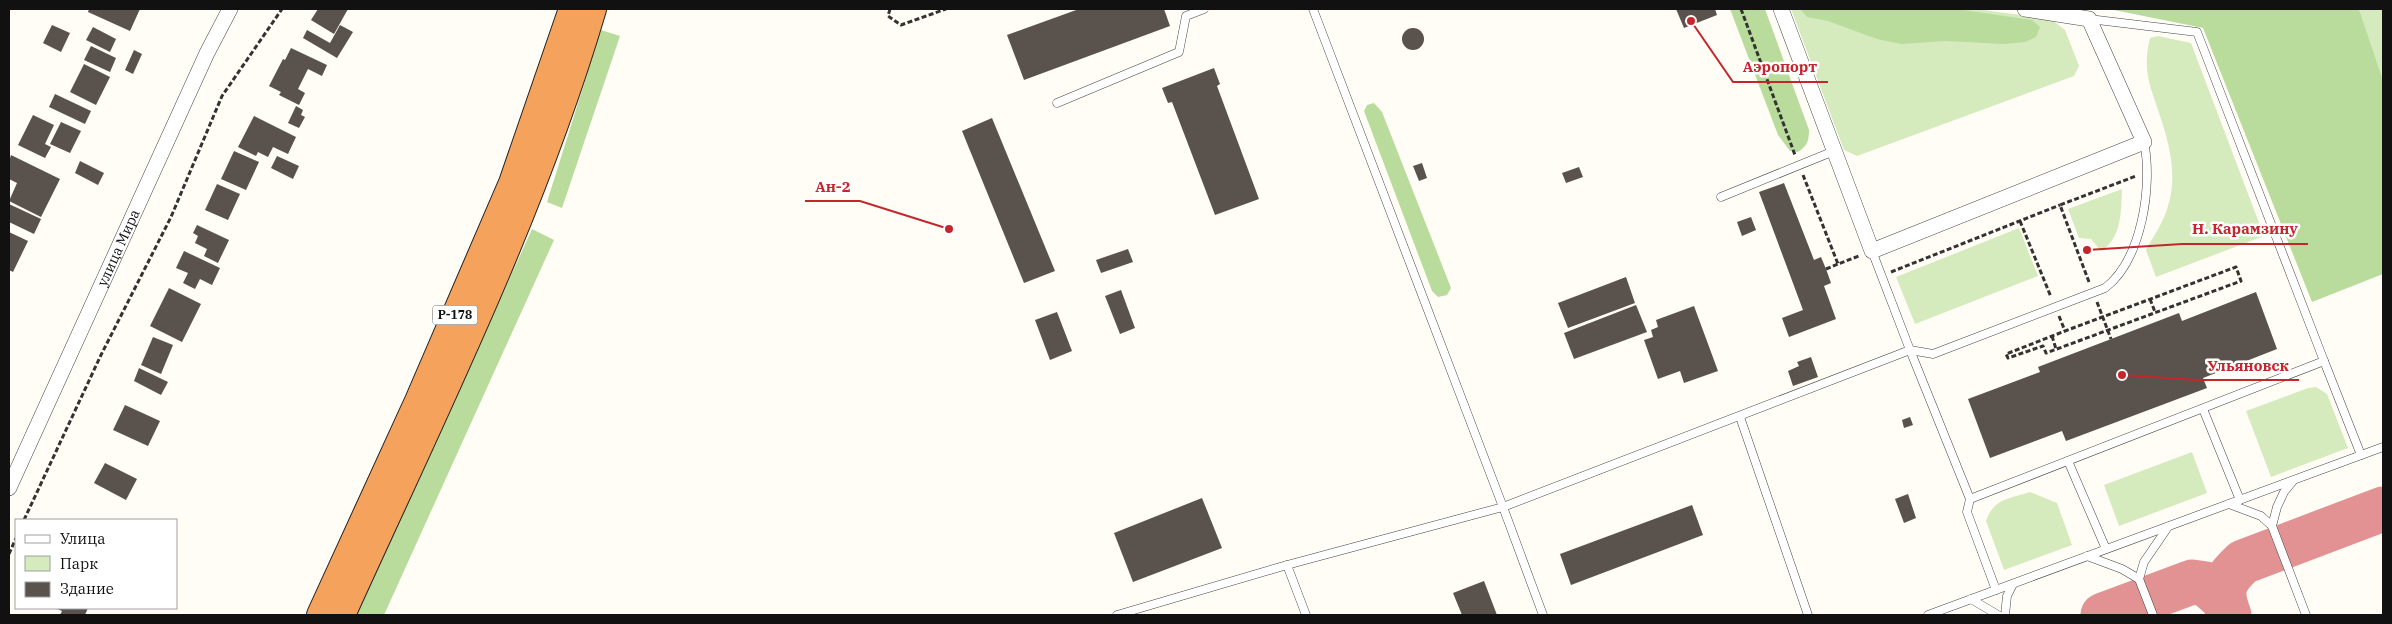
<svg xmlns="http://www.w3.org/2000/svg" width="2392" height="624" font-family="'IBM Plex Serif',serif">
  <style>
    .green { fill: #d5ebbd }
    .forest { fill: #b9dc9c }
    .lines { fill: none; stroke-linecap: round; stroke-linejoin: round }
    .taxiway { stroke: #e29292; stroke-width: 45 }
    .building { fill: #5a524d }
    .lane-casing { stroke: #444; stroke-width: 9 }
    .street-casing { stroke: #444; stroke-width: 16 }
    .highway-casing { stroke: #222; stroke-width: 28 }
    .path { stroke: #333; stroke-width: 3; stroke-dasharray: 5 2.5; stroke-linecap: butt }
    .lane { stroke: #fff; stroke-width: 8 }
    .street { stroke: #fff; stroke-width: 15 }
    .highway { stroke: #f5a25d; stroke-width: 26 }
    .labels { text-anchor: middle; stroke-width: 5; stroke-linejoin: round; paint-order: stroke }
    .shield { fill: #fff; stroke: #585858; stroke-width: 1 }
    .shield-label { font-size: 12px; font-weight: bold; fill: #111 }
    .street-label { font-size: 14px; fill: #111; stroke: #fff }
    .leader { fill: none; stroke: #c4262e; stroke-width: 2 }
    .callout-dot { fill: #c4262e; stroke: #fff; stroke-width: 2 }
    .callout-label { font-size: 15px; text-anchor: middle; font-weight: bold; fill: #c4262e; stroke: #fff; stroke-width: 5; stroke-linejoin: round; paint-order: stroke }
  </style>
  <rect width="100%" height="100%" fill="#fffdf5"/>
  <g class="green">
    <polygon points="1791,9 1976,9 2051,19 2065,30 2079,66 2074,76 1857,156 1844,150"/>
    <polygon points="2359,9 2383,9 2383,80"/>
    <path d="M2158 36 2191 43 2264 236 2156 277 2146 250C2153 237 2163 223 2167 209 2178 179 2170 145 2160 116 2150 85 2142 71 2150 38Z"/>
    <path d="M2122 189C2121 211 2122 238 2101 251L2091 239 2079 238 2068 209Z"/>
    <polygon points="2019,228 2038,276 1915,324 1896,277"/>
    <polygon points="2316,387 2327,394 2348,448 2271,477 2246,411 2308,388"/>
    <polygon points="2192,452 2207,493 2119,526 2104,485"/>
    <path d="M2030 492 2057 503 2072 545 2004 570 1986 521C1994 498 2009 499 2030 492Z"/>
  </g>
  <g class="forest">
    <path d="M1730 9H1765L1809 130C1809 141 1807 146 1798 152L1790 151 1778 135Z"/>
    <polygon points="1800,9 1957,9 2032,20 2040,27 2036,37 2025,42 2004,44 1946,41 1901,44 1877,39 1828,21 1807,17"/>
    <polygon points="2109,9 2359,9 2383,80 2383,274 2312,302 2203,28"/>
    <polygon points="601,30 620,36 562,208 547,202"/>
    <polygon points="1374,103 1382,112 1451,288 1447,295 1438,297 1432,291 1364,111 1367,105"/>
    <polygon points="532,229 554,240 384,615 357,615"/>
  </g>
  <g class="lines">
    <g class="taxiway">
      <polyline points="2103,615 2192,582 2206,584 2222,598"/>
      <path d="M2229 615C2219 589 2224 580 2243 562L2383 509"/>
    </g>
  </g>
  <g class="building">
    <polygon points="89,9 140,9 130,31 88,12"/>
    <polygon points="318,9 348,9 334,34 311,20"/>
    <polygon points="1079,9 1164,9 1170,26 1024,80 1007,35"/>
    <polygon points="1676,9 1715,9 1717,15 1684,28"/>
    <polygon points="52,25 70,33 61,52 43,43"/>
    <polygon points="340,25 353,32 337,58 303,38 307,30 330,43"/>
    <polygon points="93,27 116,39 110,52 86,40"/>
    <circle cx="1413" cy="39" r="11"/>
    <polygon points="91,46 116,58 110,72 84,60"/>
    <polygon points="291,48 327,65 322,76 308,69 298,89 305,93 299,105 279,95 281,92 269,86 283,59 285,60"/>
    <polygon points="134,50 142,54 133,74 125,70"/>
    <polygon points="84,64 110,77 96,105 70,92"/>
    <polygon points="1214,68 1220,84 1217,86 1259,199 1215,215 1172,102 1168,103 1162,88"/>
    <polygon points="55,94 91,111 85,124 49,107"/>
    <polygon points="296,106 303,110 301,115 305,117 299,128 288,123"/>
    <polygon points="33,115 54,125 45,144 51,147 45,158 18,145"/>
    <polygon points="254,116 296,137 288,154 273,147 268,157 258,152 256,156 238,147"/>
    <polygon points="992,118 1055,271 1024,283 962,131"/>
    <polygon points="61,122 81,131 70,153 50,144"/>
    <polygon points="234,151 259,162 246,190 221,179"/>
    <polygon points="11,155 60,179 41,217 9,201 17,183 9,179 9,161"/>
    <polygon points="277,156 299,166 293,179 271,168"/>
    <polygon points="80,161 104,173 98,185 75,173"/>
    <polygon points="1422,163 1427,178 1419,181 1413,166"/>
    <polygon points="1579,167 1583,177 1566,183 1562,173"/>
    <polygon points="1784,183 1814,260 1821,257 1826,269 1831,283 1824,286 1836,319 1789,337 1782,318 1803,310 1759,192"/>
    <polygon points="217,184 240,194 228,220 205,210"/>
    <polygon points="9,204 41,219 34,234 9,222"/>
    <polygon points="1751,217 1756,230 1742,236 1737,222"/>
    <polygon points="197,225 229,240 218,263 204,256 207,249 195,243 198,236 193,233"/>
    <polygon points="9,232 28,241 13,272 9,270"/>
    <polygon points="1128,249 1133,262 1101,273 1096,260"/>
    <polygon points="184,251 220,268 212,285 200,279 195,289 183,283 188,273 176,268"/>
    <polygon points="1626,277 1635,303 1568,328 1558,303"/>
    <polygon points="169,288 201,304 182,342 150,326"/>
    <polygon points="1121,290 1135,328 1120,334 1105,296"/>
    <polygon points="2256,292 2277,349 2203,378 2207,388 2066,441 2062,431 1990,458 1968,399 2040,372 2038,367 2179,313 2182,321"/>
    <polygon points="1636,305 1647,332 1574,359 1564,333"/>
    <polygon points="1694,306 1718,371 1684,383 1680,371 1658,379 1644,340 1653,337 1651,330 1658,327 1656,320"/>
    <polygon points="1057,312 1072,351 1050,360 1035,320"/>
    <polygon points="153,337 173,345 161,374 141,365"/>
    <polygon points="1811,357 1818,377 1793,386 1788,371 1799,366 1797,362"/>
    <polygon points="139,368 168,382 161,395 134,381"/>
    <polygon points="125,405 160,421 148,446 113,430"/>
    <polygon points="1910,417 1913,425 1904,428 1902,420"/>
    <polygon points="105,463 137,479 126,500 94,483"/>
    <polygon points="1908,494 1916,518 1904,523 1895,499"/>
    <polygon points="1202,498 1222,548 1133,582 1114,533"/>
    <polygon points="1692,505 1703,535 1571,585 1560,554"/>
    <polygon points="1484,581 1497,615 1462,615 1453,593"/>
    <polygon points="55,608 88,608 85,615 60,615 62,611"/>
  </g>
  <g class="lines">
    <defs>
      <g id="lane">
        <polyline points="1313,9 1503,507 1910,350 1970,499 2324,361 2197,32 2089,19"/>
        <polyline points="1057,103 1179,52 1186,16 1204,9"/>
        <polyline points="1721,197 1834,151"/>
        <path d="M1872 251 1910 350 1933 354 2105 288C2142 260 2153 185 2144 142"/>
        <polyline points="2324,361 2361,455"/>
        <polyline points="2203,409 2240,500"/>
        <polyline points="1740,417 1808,615"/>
        <polyline points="2068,461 2106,549"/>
        <polyline points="2293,481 2284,492 2277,507 2272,526 2306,615"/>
        <polyline points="1970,499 1967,512 1996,590"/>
        <polyline points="2229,504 2261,516 2272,526"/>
        <polyline points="2087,556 2122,569 2139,579 2153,615"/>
        <polyline points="1287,565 1306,615"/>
        <polyline points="2139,579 2144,562 2168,527"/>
        <polyline points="1971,599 1998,615"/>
        <polyline points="1117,615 1287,565 1503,507 1543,615"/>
        <polyline points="1928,615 2383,447"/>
        <polyline points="2005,615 2007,596 2013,584"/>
      </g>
      <g id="street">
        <polyline points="1781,9 1872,251 2144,142 2089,19 2025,9"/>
        <path id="s1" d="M9 488 207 53 230 9"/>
      </g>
      <g id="highway">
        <polyline points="320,615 418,401 512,183 572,9"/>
        <path d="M342 615C432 416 531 219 593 9"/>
      </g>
    </defs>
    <use href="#lane" class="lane-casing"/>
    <use href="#street" class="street-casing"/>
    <use href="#highway" class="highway-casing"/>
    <g class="path">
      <polyline points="890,9 888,16 901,25 946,9"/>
      <polyline points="1741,9 1795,155"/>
      <polyline points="1803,175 1838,264 1859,256"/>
      <polyline points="2020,221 2051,297"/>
      <polyline points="1826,269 1838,264"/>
      <polyline points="1891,272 2060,205"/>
      <polyline points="2089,282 2060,205 2136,176"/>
      <polyline points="2150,299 2155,312"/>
      <polyline points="2097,302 2111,339"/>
      <polyline points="2059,316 2065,331 2236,267 2241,281 2046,353 2043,346 2008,358 2006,354 2065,331"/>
      <polyline points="2052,336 2056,349"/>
      <polyline points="24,520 101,355 171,217 222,96 282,9"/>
      <polyline points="9,554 16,538"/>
    </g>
    <use href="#lane" class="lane"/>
    <use href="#street" class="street"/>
    <use href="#highway" class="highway"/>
  </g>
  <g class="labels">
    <rect class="shield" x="432.5" y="305.5" width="45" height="19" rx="4"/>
    <g class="shield-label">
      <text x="455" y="319">Р-178</text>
    </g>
    <g class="street-label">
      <text dy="5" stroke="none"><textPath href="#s1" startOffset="264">улица Мира</textPath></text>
    </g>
  </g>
  <path class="leader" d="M1691 21L1733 82H1828M949 229L860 201H805M2087 250L2182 244H2308M2122 375L2197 380H2299"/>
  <g class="callout-dot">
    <circle cx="1691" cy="21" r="5"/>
    <circle cx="949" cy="229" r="5"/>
    <circle cx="2087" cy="250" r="5"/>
    <circle cx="2122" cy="375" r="5"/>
  </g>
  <g class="callout-label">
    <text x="1780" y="72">Аэропорт</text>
    <text x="833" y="192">Ан-2</text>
    <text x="2245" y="234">Н. Карамзину</text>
    <text x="2248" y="371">Ульяновск</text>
  </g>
  <rect width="2392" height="624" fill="none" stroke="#111111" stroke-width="20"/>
  <rect x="15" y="519" width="162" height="90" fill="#ffffff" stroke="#a0a0a0"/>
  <rect x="25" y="535" width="25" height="8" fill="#ffffff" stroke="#a0a0a0"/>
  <text x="60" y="544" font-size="15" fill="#111111">Улица</text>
  <rect x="25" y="556" width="25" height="15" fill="#d5ebbd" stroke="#a0a0a0"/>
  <text x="60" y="569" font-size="15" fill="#111111">Парк</text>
  <rect x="25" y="582" width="25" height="15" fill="#5a524d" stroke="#a0a0a0"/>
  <text x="60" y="594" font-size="15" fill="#111111">Здание</text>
</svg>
